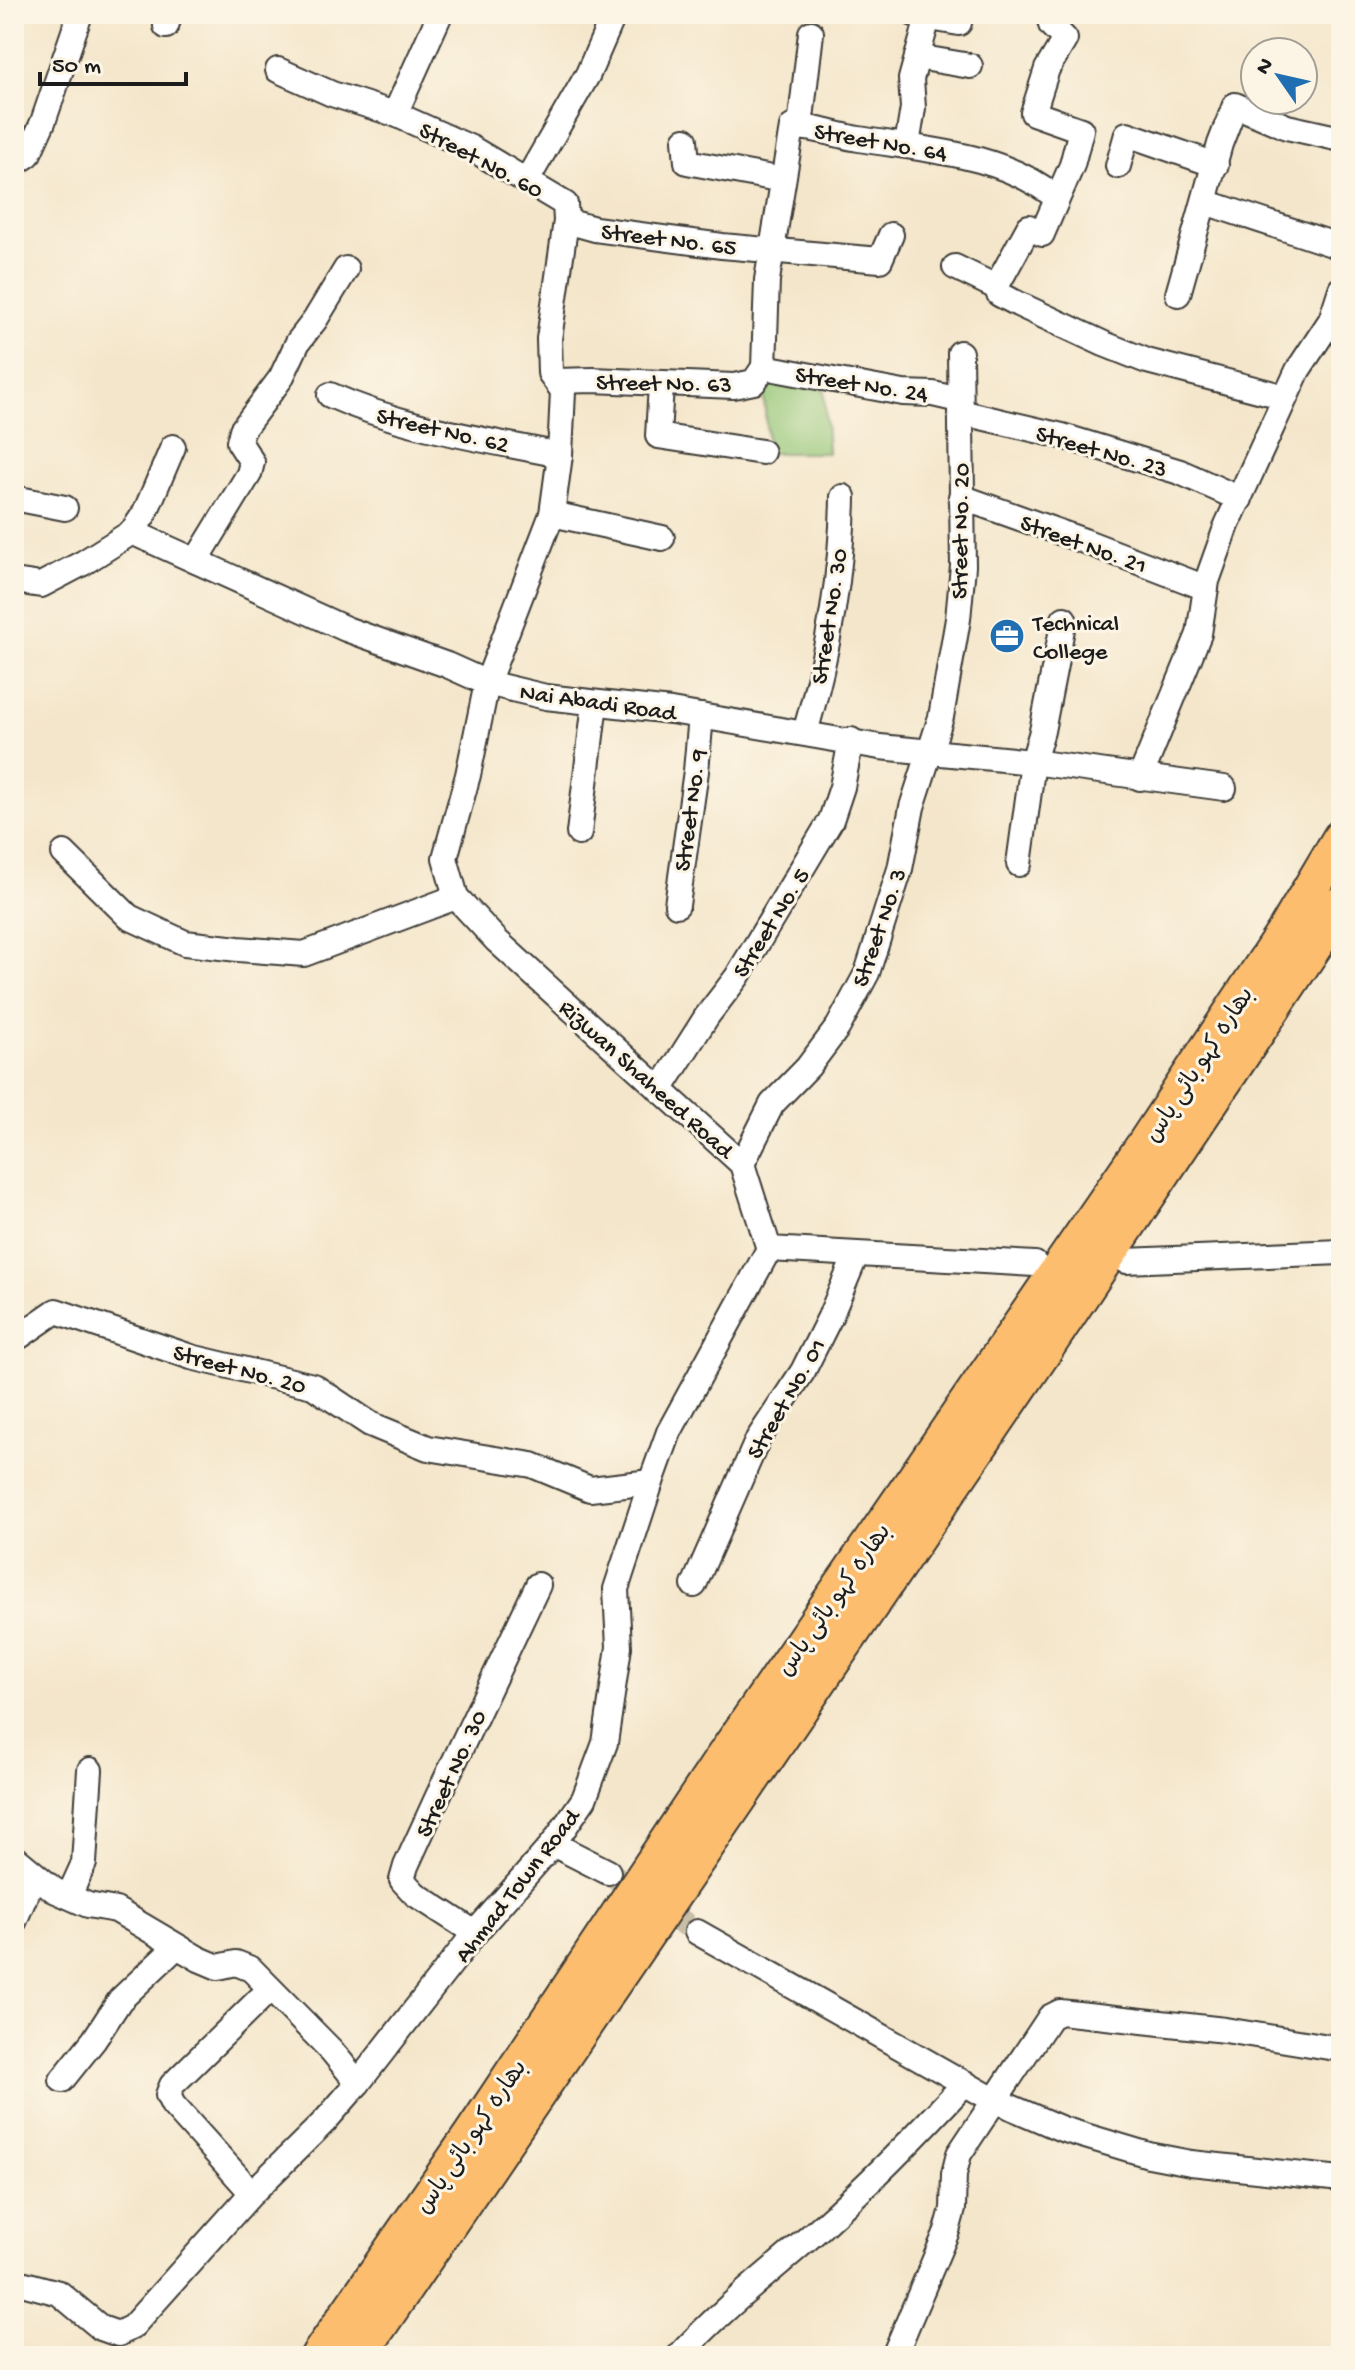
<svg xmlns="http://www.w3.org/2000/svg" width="1355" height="2370" font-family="'Gochi Hand','Playpen Sans Arabic',sans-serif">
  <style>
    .green { fill: #94c677; stroke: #58714a; stroke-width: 2 }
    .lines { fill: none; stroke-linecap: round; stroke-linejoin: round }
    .minor-tunnel { stroke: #c9bea8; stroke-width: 24; stroke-dasharray: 24 12; stroke-linecap: butt }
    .minor-casing { stroke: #3c3a36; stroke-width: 28 }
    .highway-casing { stroke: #3c3a36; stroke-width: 40 }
    .minor { stroke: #fff; stroke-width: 24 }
    .highway { stroke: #fcbd6e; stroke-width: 36 }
    .labels { text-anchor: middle; stroke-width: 6; stroke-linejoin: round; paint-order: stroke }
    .street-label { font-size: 24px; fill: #1c1c1c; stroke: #fcf5e5 }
    .poi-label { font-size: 24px; fill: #1c1c1c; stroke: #fcf5e5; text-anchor: start }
  </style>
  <rect width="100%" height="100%" fill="#fcf5e5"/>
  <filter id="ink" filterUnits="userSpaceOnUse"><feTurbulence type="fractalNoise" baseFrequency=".0125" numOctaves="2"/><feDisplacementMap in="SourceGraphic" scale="16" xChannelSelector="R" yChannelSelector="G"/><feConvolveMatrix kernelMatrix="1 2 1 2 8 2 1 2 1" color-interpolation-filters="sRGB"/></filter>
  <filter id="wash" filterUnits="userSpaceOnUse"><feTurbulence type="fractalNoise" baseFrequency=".006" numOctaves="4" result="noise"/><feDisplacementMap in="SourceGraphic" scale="32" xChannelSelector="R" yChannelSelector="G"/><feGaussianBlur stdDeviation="1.8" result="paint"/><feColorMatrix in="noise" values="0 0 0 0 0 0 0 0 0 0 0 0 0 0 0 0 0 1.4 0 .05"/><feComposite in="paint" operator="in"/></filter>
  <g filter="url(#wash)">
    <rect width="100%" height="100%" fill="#f4e6cb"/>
    <polygon class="green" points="763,382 824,389 828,453 768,453"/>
  </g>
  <g filter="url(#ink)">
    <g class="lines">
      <polyline class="minor-tunnel" points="608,1872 697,1932"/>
      <defs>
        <g id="minor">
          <polyline points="440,14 395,114 471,148 565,204 566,221 549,339 550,373 563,391 560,455 552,514 487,683 468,775 445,858 456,897 497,941 742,1164 769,1249 1035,1264"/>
          <polyline points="924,14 924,17 959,23"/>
          <polyline points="166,26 170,14"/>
          <polyline points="917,57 970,66"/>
          <polyline points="278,70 332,94 395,114"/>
          <polyline points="800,127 811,33"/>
          <polyline points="685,140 687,162 783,180"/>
          <polyline points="907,145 913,108 911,79 926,25 924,17 914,14"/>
          <polyline points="14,164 28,155 43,122 80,14"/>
          <polyline points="1118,166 1127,134 1216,165"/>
          <polyline points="526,182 588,74 614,14"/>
          <polyline points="1205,202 1341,247"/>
          <polyline points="566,221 595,229 722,246 880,260 891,235"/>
          <polyline points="955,267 996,287 999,294 1018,304 1104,344 1147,361 1285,397"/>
          <polyline points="996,287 1029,227 1042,234 1072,165 1081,130 1033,113 1047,69 1065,39 1051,25 1057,14"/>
          <polyline points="1178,294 1220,144 1235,105 1287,127 1341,139"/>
          <path d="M764 367 767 280 792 127C813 126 838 136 859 139 927 150 1001 153 1057 198"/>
          <polyline points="764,367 903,393 933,394 959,400"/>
          <polyline points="556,381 593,380 734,386 754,382 764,367"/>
          <polyline points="661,385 658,436 762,452"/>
          <path d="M330 395C403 428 482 439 560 455"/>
          <polyline points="960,412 1062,436 1180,472 1240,499"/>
          <polyline points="961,497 1084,541 1206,588"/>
          <polyline points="14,498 65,508"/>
          <polyline points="552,514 662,538"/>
          <polyline points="132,532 145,513 173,447"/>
          <polyline points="196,561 249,474 252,462 239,442 242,430 281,378 298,342 315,320 346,269"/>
          <polyline points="14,581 41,585 83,563 132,532 346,629 447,665 487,683 546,697 671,711 880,747 1033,762 1224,788"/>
          <path d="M805 733C827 657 842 576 843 497"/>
          <polyline points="1140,778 1199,634 1207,581 1227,525 1298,370 1331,320 1341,289"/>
          <polyline points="579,833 595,703"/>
          <polyline points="64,853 129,917 185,943 238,949 304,954 456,897"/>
          <polyline points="1019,864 1033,762 1042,731 1064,619"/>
          <polyline points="677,905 696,771 701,716"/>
          <polyline points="660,1090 707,1016 737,977 831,820 842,787 851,740"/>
          <polyline points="742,1164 772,1104 808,1067 838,1027 867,973 900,869 912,807 941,717 958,619 963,566 960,353"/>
          <polyline points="1126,1261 1341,1252"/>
          <polyline points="14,1336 20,1336 56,1311 191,1357 313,1386 370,1424 428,1448 532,1465 590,1489 651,1482"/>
          <polyline points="694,1585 758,1439 803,1371 830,1317 856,1255"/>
          <polyline points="553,1844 608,1872"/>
          <polyline points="14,1857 54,1890 88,1905 116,1910 199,1959 218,1967 236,1963 251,1969 331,2050 358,2083"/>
          <polyline points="69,1896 84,1863 90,1770"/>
          <polyline points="14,1922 34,1875"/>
          <polyline points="697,1932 994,2100 1062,2129 1149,2155 1191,2163 1341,2179"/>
          <polyline points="475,1933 415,1894 402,1880 406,1866 438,1796 538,1585"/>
          <polyline points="62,2080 94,2040 120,2000 176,1947"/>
          <polyline points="252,2193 173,2105 168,2095 172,2085 270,1989"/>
          <polyline points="14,2281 59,2293 101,2328 118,2334 132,2327 252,2193 325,2121 358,2083 475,1933 553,1844 584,1799 605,1743 619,1647 616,1589 651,1482 669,1432 769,1249"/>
          <path d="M679 2356C722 2308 773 2270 821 2227 871 2182 919 2133 965 2083"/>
          <polyline points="894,2356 947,2231 953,2209 954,2174 959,2154 1050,2017 1060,2012 1225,2030 1341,2049"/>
        </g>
        <g id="highway">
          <polyline points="319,2356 472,2135 722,1760 1144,1146 1287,929 1341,838"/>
          <polyline points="358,2356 1040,1356 1341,905"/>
        </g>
      </defs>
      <use href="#minor" class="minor-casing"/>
      <use href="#highway" class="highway-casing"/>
      <use href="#minor" class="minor"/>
      <use href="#highway" class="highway"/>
    </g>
  </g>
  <defs>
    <symbol id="office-disc" viewBox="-11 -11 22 22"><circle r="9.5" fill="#1f6fb2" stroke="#fcf5e5"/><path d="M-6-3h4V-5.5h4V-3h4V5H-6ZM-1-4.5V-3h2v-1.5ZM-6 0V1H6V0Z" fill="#fff"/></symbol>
  </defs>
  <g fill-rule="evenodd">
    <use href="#office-disc" x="987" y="616" width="40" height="40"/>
  </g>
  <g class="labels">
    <g class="street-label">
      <text transform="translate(881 141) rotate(10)" y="8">Street No. 64</text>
      <text transform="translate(482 159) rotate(28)" y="8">Street No. 60</text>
      <text transform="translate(669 238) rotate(7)" y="8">Street No. 65</text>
      <text transform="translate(664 382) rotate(1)" y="8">Street No. 63</text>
      <text transform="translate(862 383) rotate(9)" y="8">Street No. 24</text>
      <text transform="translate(443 429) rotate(13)" y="8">Street No. 62</text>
      <text transform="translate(1102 450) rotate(16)" y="8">Street No. 23</text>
      <text transform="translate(959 531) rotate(-89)" y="8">Street No. 20</text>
      <text transform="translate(1084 543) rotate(20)" y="8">Street No. 21</text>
      <text transform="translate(828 616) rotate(-81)" y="8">Street No. 30</text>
      <text transform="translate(598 701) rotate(8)" y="8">Nai Abadi Road</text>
      <text transform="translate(689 810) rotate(-82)" y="8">Street No. 9</text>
      <text transform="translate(770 922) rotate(-58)" y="8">Street No. 5</text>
      <text transform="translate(878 927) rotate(-71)" y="8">Street No. 3</text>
      <text transform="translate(1198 1064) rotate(-57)" y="8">بھارہ کہو بائی پاس</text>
      <text transform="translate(647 1078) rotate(42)" y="8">Rizwan Shaheed Road</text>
      <text transform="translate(240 1368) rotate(15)" y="8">Street No. 20</text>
      <text transform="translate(785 1398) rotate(-60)" y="8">Street No. 01</text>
      <text transform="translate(833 1599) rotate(-55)" y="8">بھارہ کہو بائی پاس</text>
      <text transform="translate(450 1773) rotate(-65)" y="8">Street No. 30</text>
      <text transform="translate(516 1885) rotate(-52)" y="8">Ahmad Town Road</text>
      <text transform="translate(470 2136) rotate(-56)" y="8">بھارہ کہو بائی پاس</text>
    </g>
    <g class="poi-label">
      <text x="1033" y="630">Technical<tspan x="1033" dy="28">College</tspan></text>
    </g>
  </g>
  <rect width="1355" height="2370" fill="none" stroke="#fcf5e5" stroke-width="48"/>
  <g transform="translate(1279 76) rotate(304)"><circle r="38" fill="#fcf5e5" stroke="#a29e95" stroke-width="2"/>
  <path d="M0-6L14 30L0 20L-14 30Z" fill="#1f6fb2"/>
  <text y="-12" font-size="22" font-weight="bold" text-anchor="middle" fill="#1c1c1c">N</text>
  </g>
  <path d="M40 72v12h146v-12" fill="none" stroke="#1c1c1c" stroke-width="4"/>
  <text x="52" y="72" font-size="24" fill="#1c1c1c" stroke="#fcf5e5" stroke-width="6" paint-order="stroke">50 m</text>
</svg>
